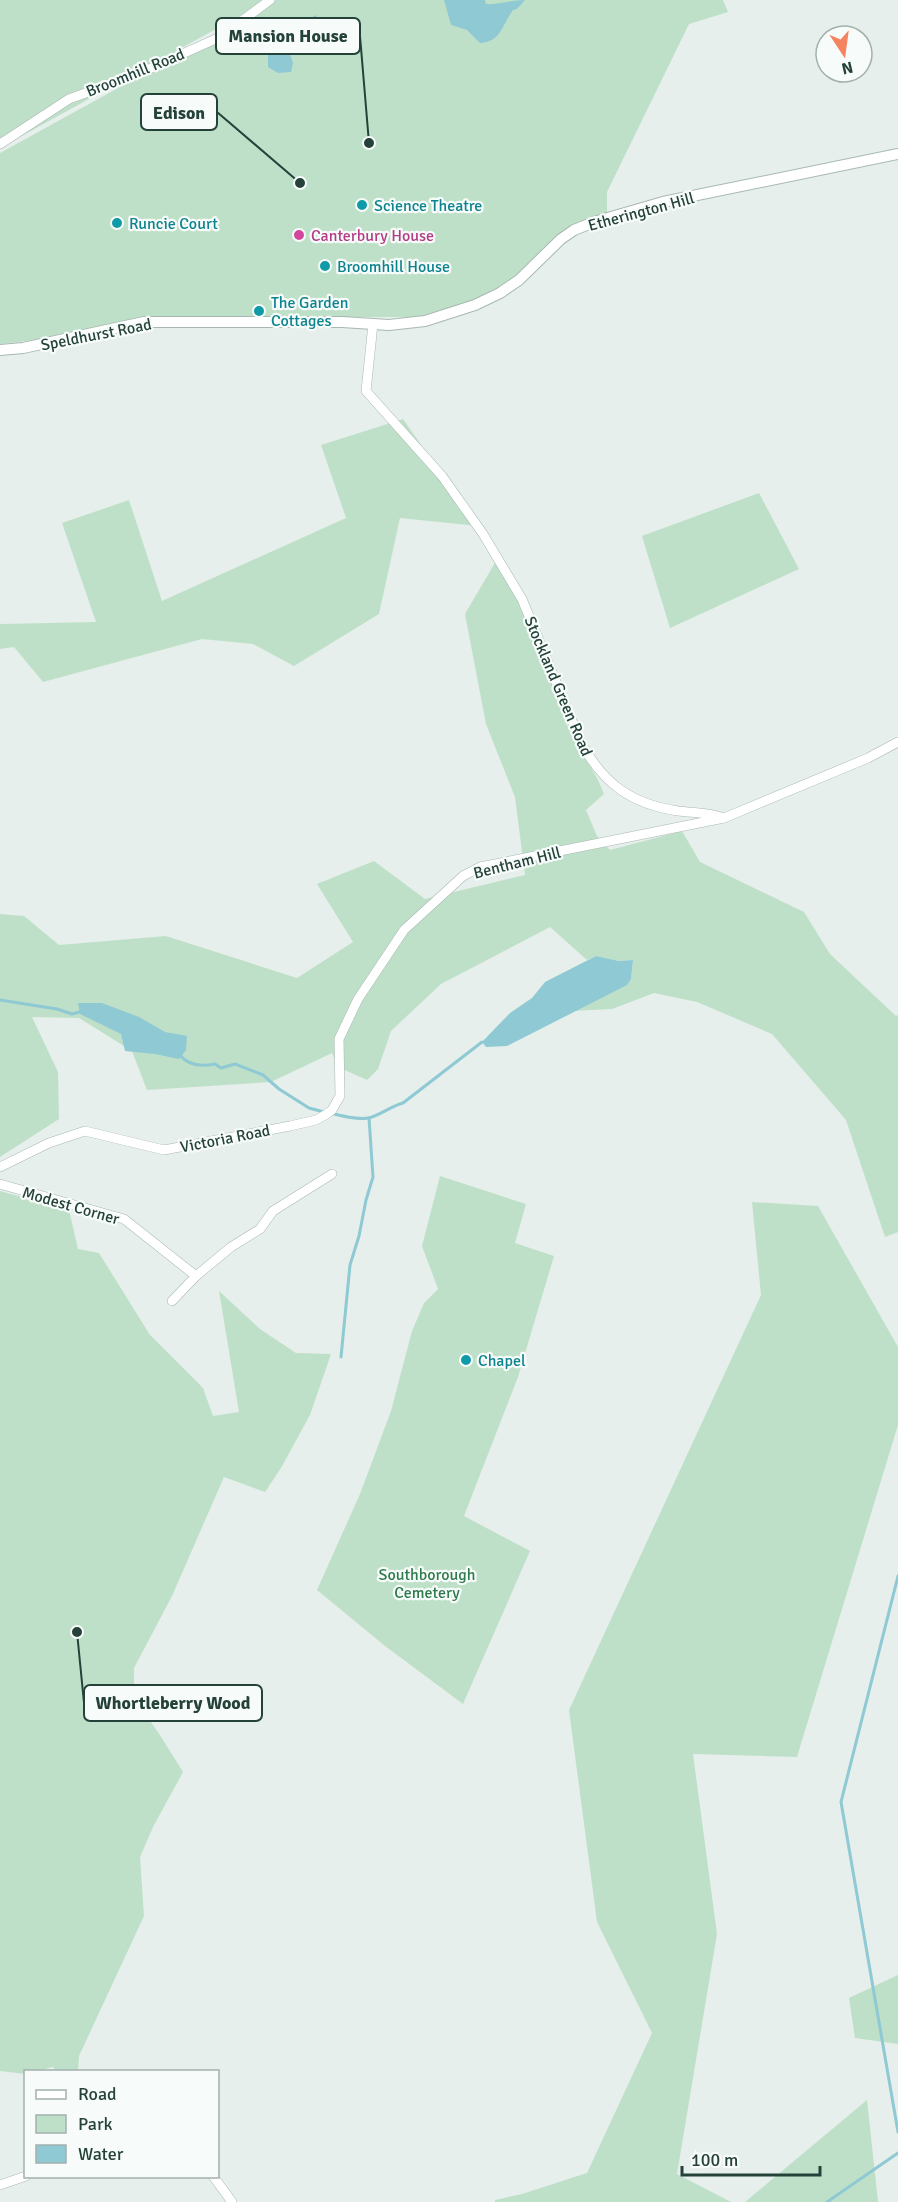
<svg xmlns="http://www.w3.org/2000/svg" width="898" height="2202" font-family="Signika,sans-serif">
  <style>
    .green { fill: #bfe0c8 }
    .water { fill: #8ec9d4 }
    .lines { fill: none; stroke-linecap: round; stroke-linejoin: round }
    .stream { stroke: #8ec9d4; stroke-width: 3 }
    .minor-casing { stroke: #a8b8b2; stroke-width: 10 }
    .tertiary-casing { stroke: #a8b8b2; stroke-width: 12 }
    .minor { stroke: #fff; stroke-width: 9 }
    .tertiary { stroke: #fff; stroke-width: 10 }
    .culture-dot { fill: #0f9aa8; stroke: #f7fbf9; stroke-width: 2 }
    .hotel-dot { fill: #d1479c; stroke: #f7fbf9; stroke-width: 2 }
    .labels { text-anchor: middle; stroke-width: 4.5; stroke-linejoin: round; paint-order: stroke }
    .street-label { font-size: 16px; fill: #24423a; stroke: #f7fbf9 }
    .culture-label { font-size: 16px; fill: #0d838f; stroke: #f7fbf9; text-anchor: start }
    .hotel-label { font-size: 16px; fill: #b23c85; stroke: #f7fbf9; text-anchor: start }
    .park-label { font-size: 16px; fill: #2d7a4b; stroke: #f7fbf9 }
    .leader { fill: none; stroke: #24423a; stroke-width: 2 }
    .callout-dot { fill: #24423a; stroke: #f7fbf9; stroke-width: 2 }
    .callout { fill: #f7fbf9; stroke: #24423a; stroke-width: 2 }
    .callout-label { font-size: 18px; text-anchor: middle; font-weight: bold; fill: #24423a }
  </style>
  <rect width="100%" height="100%" fill="#e6efeb"/>
  <g class="green">
    <polygon points="0,0 723,0 728,12 689,24 607,192 607,213 523,270 506,284 472,301 417,317 171,317 37,340 0,344 0,153 236,23 254,8 0,148"/>
    <polygon points="403,419 478,526 400,518 379,614 294,666 253,644 202,639 43,682 14,647 0,649 0,624 96,622 62,523 129,500 162,601 346,518 321,445"/>
    <polygon points="759,493 799,569 670,628 642,536"/>
    <polygon points="496,561 549,660 567,725 598,780 604,794 586,810 597,836 610,850 682,831 700,862 804,912 830,954 896,1016 898,1015 898,1232 885,1237 846,1120 772,1034 697,1002 654,993 612,1009 572,1011 631,979 633,960 619,961 596,956 587,960 550,927 441,984 391,1031 378,1069 367,1080 338,1067 332,1053 271,1082 147,1090 132,1051 79,1018 32,1017 58,1072 59,1119 0,1157 0,914 24,916 59,945 166,936 297,978 353,942 317,884 374,861 425,899 525,875 515,797 486,724 465,614"/>
    <polygon points="440,1176 526,1204 515,1243 554,1256 518,1377 464,1516 530,1551 463,1704 385,1646 317,1590 360,1494 391,1411 412,1331 424,1303 438,1289 422,1246"/>
    <polygon points="0,1191 69,1210 78,1249 99,1253 150,1335 203,1388 213,1416 239,1412 219,1291 260,1329 296,1353 331,1354 310,1415 281,1468 265,1492 224,1477 172,1596 134,1668 134,1698 160,1735 183,1772 153,1827 140,1857 144,1916 79,2056 78,2071 56,2071 53,2067 37,2071 26,2072 25,2074 0,2071"/>
    <polygon points="752,1202 818,1206 898,1347 898,1425 797,1757 693,1754 717,1934 677,2174 731,2202 495,2202 495,2200 522,2194 587,2173 652,2033 597,1922 569,1710 761,1295"/>
    <polygon points="898,1975 898,2044 855,2038 849,1998"/>
    <polygon points="867,2100 878,2202 745,2202"/>
  </g>
  <g class="water">
    <path d="M444 0H485L486 4C495 5 513 0 525 0L517 9 513 10C502 25 501 42 480 43L467 30 451 25Z"/>
    <polygon points="316,15 319,23 313,39 295,39 286,43 293,63 291,72 278,73 268,67 268,56 264,41 273,29 290,29"/>
    <polygon points="596,956 619,961 633,960 631,979 627,985 507,1046 486,1047 482,1042 510,1013 532,998 545,982"/>
    <polygon points="78,1003 102,1003 139,1017 165,1032 187,1036 186,1050 179,1059 155,1054 125,1051 121,1034 80,1014"/>
  </g>
  <g class="lines">
    <g class="stream">
      <polyline points="0,1000 57,1009 72,1014 83,1011"/>
      <path d="M179 1054C188 1066 201 1067 215 1064L221 1068 235 1064 263 1075 279 1089 309 1108 324 1112"/>
      <path d="M330 1113C342 1116 356 1120 368 1118 379 1116 391 1106 403 1103L482 1042"/>
      <polyline points="341,1357 350,1265 359,1236 366,1200 373,1177 369,1118"/>
      <polyline points="898,1576 841,1802 898,2132"/>
      <polyline points="827,2202 898,2153"/>
    </g>
    <defs>
      <g id="minor">
        <polyline points="0,144 69,99 140,73 220,37 270,0"/>
        <path d="M373 324 366 391 442 476 483 534 522 599 581 743C604 784 631 804 678 811 694 813 708 812 724 818"/>
        <polyline points="0,1167 49,1143 85,1131 164,1150 290,1126 316,1120 325,1115 332,1110 340,1096 339,1039 358,999 404,930 463,876 480,867 724,818 868,758 898,742"/>
        <polyline points="0,1184 124,1219 196,1276"/>
        <polyline points="172,1301 196,1276 231,1247 260,1229 273,1211 332,1174"/>
        <polyline points="213,2176 232,2202"/>
        <polyline points="0,2185 26,2176"/>
      </g>
      <polyline id="tertiary" points="0,350 23,348 144,322 342,322 389,325 425,321 475,305 500,293 519,280 561,239 574,230 594,222 663,202 898,154"/>
    </defs>
    <use href="#minor" class="minor-casing"/>
    <use href="#tertiary" class="tertiary-casing"/>
    <use href="#minor" class="minor"/>
    <use href="#tertiary" class="tertiary"/>
  </g>
  <g class="culture-dot">
    <circle cx="362" cy="205" r="6"/>
    <circle cx="117" cy="223" r="6"/>
    <circle cx="325" cy="266" r="6"/>
    <circle cx="259" cy="311" r="6"/>
    <circle cx="466" cy="1360" r="6"/>
  </g>
  <circle class="hotel-dot" cx="299" cy="235" r="6"/>
  <g class="labels">
    <g class="street-label">
      <text transform="translate(135 72) rotate(-22)" y="6">Broomhill Road</text>
      <text transform="translate(641 211) rotate(-15)" y="6">Etherington Hill</text>
      <text transform="translate(96 334) rotate(-11)" y="6">Speldhurst Road</text>
      <text transform="translate(559 686) rotate(67)" y="6">Stockland Green Road</text>
      <text transform="translate(517 862) rotate(-14)" y="6">Bentham Hill</text>
      <text transform="translate(225 1138) rotate(-11)" y="6">Victoria Road</text>
      <text transform="translate(71 1205) rotate(16)" y="6">Modest Corner</text>
    </g>
    <g class="culture-label">
      <text x="374" y="211">Science Theatre</text>
      <text x="129" y="229">Runcie Court</text>
      <text x="337" y="272">Broomhill House</text>
      <text x="271" y="308">The Garden<tspan x="271" dy="18">Cottages</tspan></text>
      <text x="478" y="1366">Chapel</text>
    </g>
    <g class="hotel-label">
      <text x="311" y="241">Canterbury House</text>
    </g>
    <g class="park-label">
      <text x="427" y="1580">Southborough<tspan x="427" dy="18">Cemetery</tspan></text>
    </g>
  </g>
  <path class="leader" d="M369 143L360 36M300 183L217 112M77 1632L84 1703"/>
  <g class="callout-dot">
    <circle cx="369" cy="143" r="6"/>
    <circle cx="300" cy="183" r="6"/>
    <circle cx="77" cy="1632" r="6"/>
  </g>
  <g class="callout">
    <rect x="216" y="18" width="144" height="36" rx="6"/>
    <rect x="141" y="94" width="76" height="36" rx="6"/>
    <rect x="84" y="1685" width="178" height="36" rx="6"/>
  </g>
  <g class="callout-label">
    <text x="288" y="42">Mansion House</text>
    <text x="179" y="119">Edison</text>
    <text x="173" y="1709">Whortleberry Wood</text>
  </g>
  <rect x="24" y="2070" width="195" height="108" fill="#f7fbf9" stroke="#a3b1ad" stroke-width="1.5"/>
  <rect x="36" y="2090" width="30" height="9" fill="#ffffff" stroke="#a3b1ad" stroke-width="1.5"/>
  <text x="78" y="2100" font-size="18" fill="#24423a">Road</text>
  <rect x="36" y="2115" width="30" height="18" fill="#bfe0c8" stroke="#a3b1ad" stroke-width="1.5"/>
  <text x="78" y="2130" font-size="18" fill="#24423a">Park</text>
  <rect x="36" y="2145" width="30" height="18" fill="#8ec9d4" stroke="#a3b1ad" stroke-width="1.5"/>
  <text x="78" y="2160" font-size="18" fill="#24423a">Water</text>
  <g transform="translate(844 54) rotate(167)"><circle r="28" fill="#f7fbf9" stroke="#a3b1ad" stroke-width="1.5"/>
  <path d="M0-4.5L10 22L0 15L-10 22Z" fill="#f4845f"/>
  <text y="-9" font-size="16" font-weight="bold" text-anchor="middle" fill="#24423a">N</text>
  </g>
  <path d="M682 2166v9h138v-9" fill="none" stroke="#24423a" stroke-width="3"/>
  <text x="691" y="2166" font-size="18" fill="#24423a" stroke="#f7fbf9" stroke-width="4.5" paint-order="stroke">100 m</text>
</svg>
